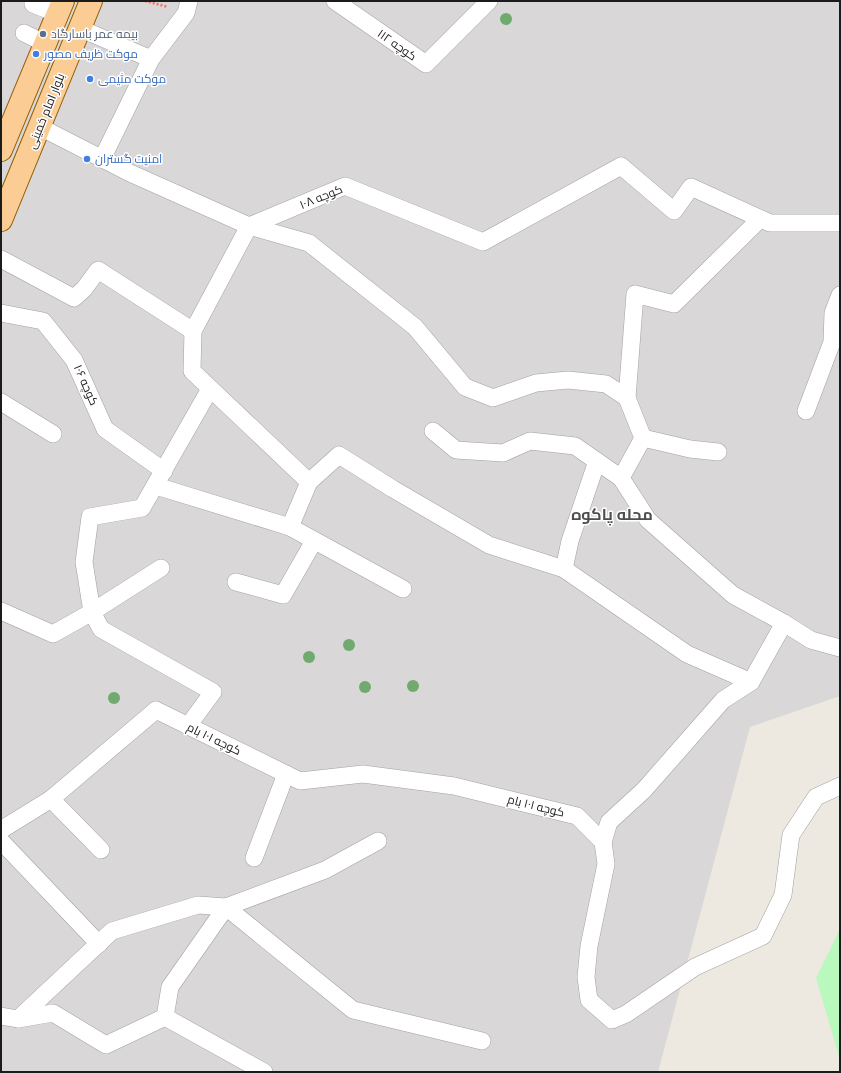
<svg xmlns="http://www.w3.org/2000/svg" width="841" height="1073" font-family="Ubuntu,Cairo,sans-serif">
  <style>
    .residential { fill: #d9d7d7 }
    .park { fill: #baf9bd }
    .lines { fill: none; stroke-linecap: round; stroke-linejoin: round }
    .street-casing { stroke: #a2a2a2; stroke-width: 18 }
    .primary-casing { stroke: #915d00; stroke-width: 24 }
    .path { stroke: #fa6e63; stroke-width: 2.5; stroke-dasharray: 2 2; stroke-linecap: butt }
    .street { stroke: #fff; stroke-width: 17 }
    .primary { stroke: #fccc95; stroke-width: 22 }
    .tree { fill: #70aa6e }
    .service-dot { fill: #5c6f8a; stroke: #fff; stroke-width: 1.5 }
    .shop-dot { fill: #3f7fe0; stroke: #fff; stroke-width: 1.5 }
    .labels { text-anchor: middle; stroke-width: 3; stroke-linejoin: round; paint-order: stroke }
    .service-label { font-size: 12px; fill: #4e5e75; stroke: #fff; text-anchor: start }
    .street-label { font-size: 12px; fill: #1b1b1b; stroke: #fff }
    .shop-label { font-size: 12px; fill: #366cbe; stroke: #fff; text-anchor: start }
    .district-label { font-size: 16px; font-weight: bold; fill: #4e4e4e; stroke: #fff }
  </style>
  <rect width="100%" height="100%" fill="#ede8e0"/>
  <polygon class="residential" points="1,1 840,1 840,696 750,727 658,1072 1,1072"/>
  <polygon class="park" points="840,929 840,1060 816,978"/>
  <g class="lines">
    <defs>
      <g id="street">
        <polyline points="335,1 426,64 489,1"/>
        <polyline points="33,4 58,14"/>
        <polyline points="79,28 151,59"/>
        <polyline points="24,33 46,44"/>
        <polyline points="40,127 130,173 249,226 345,186 483,242 621,166 674,211 691,187 770,223 840,223"/>
        <polyline points="102,159 151,59 186,13 189,1"/>
        <polyline points="1,259 74,298 84,289 98,270 193,331"/>
        <polyline points="1,313 43,321 74,360 105,429 164,471"/>
        <polyline points="1,402 53,434"/>
        <polyline points="806,411 832,342 833,313 840,295"/>
        <polyline points="433,431 456,450 503,453 530,441 575,446 621,478 643,438 627,398"/>
        <polyline points="643,438 690,449 718,452"/>
        <polyline points="621,478 648,520 733,595 784,623 811,640 840,648"/>
        <polyline points="156,486 290,527 309,482"/>
        <polyline points="290,527 403,589"/>
        <polyline points="564,569 570,541 597,461"/>
        <polyline points="236,582 283,595 314,541"/>
        <polyline points="1,611 53,634 92,612 161,568"/>
        <polyline points="751,682 687,654 564,569 489,545 393,489 339,455 309,482 192,371 193,331 249,226 309,243 415,327 465,387 493,398 536,383 568,380 606,384 627,398 635,294 674,304 760,219"/>
        <polyline points="188,726 213,692 101,629 92,612 84,562 90,517 142,508 210,389"/>
        <polyline points="51,799 101,850"/>
        <polyline points="1,830 51,799 156,710 300,781 363,774 454,786 577,816 603,842 606,864 589,946 586,977 589,1000 612,1020 626,1014 695,967 763,936 783,895 791,835 816,797 840,786"/>
        <polyline points="1,841 99,944"/>
        <polyline points="603,842 609,822 644,790 723,700 751,682 784,623"/>
        <polyline points="254,858 286,774"/>
        <polyline points="1,1016 18,1019 53,1013 106,1045 165,1017 170,987 226,907 353,1010 482,1041"/>
        <polyline points="165,1017 264,1072"/>
        <polyline points="18,1019 112,931 198,905 226,907 325,870 378,841"/>
      </g>
      <g id="primary">
        <polyline points="1,150 63,1"/>
        <polyline points="1,220 91,1"/>
      </g>
    </defs>
    <use href="#street" class="street-casing"/>
    <use href="#primary" class="primary-casing"/>
    <polyline class="path" points="145,1 168,7"/>
    <use href="#street" class="street"/>
    <use href="#primary" class="primary"/>
  </g>
  <g class="tree">
    <circle cx="506" cy="19" r="6"/>
    <circle cx="349" cy="645" r="6"/>
    <circle cx="309" cy="657" r="6"/>
    <circle cx="413" cy="686" r="6"/>
    <circle cx="365" cy="687" r="6"/>
    <circle cx="114" cy="698" r="6"/>
  </g>
  <circle class="service-dot" cx="43" cy="34" r="4"/>
  <g class="shop-dot">
    <circle cx="36" cy="54" r="4"/>
    <circle cx="90" cy="79" r="4"/>
    <circle cx="87" cy="159" r="4"/>
  </g>
  <g class="labels">
    <g class="service-label">
      <text x="51" y="38">بیمه عمر باسارگاد</text>
    </g>
    <g class="street-label">
      <text transform="translate(397 45) rotate(35)" y="4">کوچه ۱۱۲</text>
      <text transform="translate(46 111) rotate(-68)" y="4">بلوار امام خمینی</text>
      <text transform="translate(321 197) rotate(-22)" y="4">کوچه ۱۰۸</text>
      <text transform="translate(86 385) rotate(66)" y="4">کوچه ۱۰۶</text>
      <text transform="translate(214 739) rotate(26)" y="4">کوچه ۱۰۱ بام</text>
      <text transform="translate(536 806) rotate(14)" y="4">کوچه ۱۰۱ بام</text>
    </g>
    <g class="shop-label">
      <text x="44" y="58">موکت ظریف مصور</text>
      <text x="98" y="83">موکت مثیمی</text>
      <text x="95" y="163">امنیت گستران</text>
    </g>
    <g class="district-label">
      <text x="612" y="520">محله پاکوه</text>
    </g>
  </g>
  <rect width="841" height="1073" fill="none" stroke="#1b1b1b" stroke-width="4"/>
</svg>
